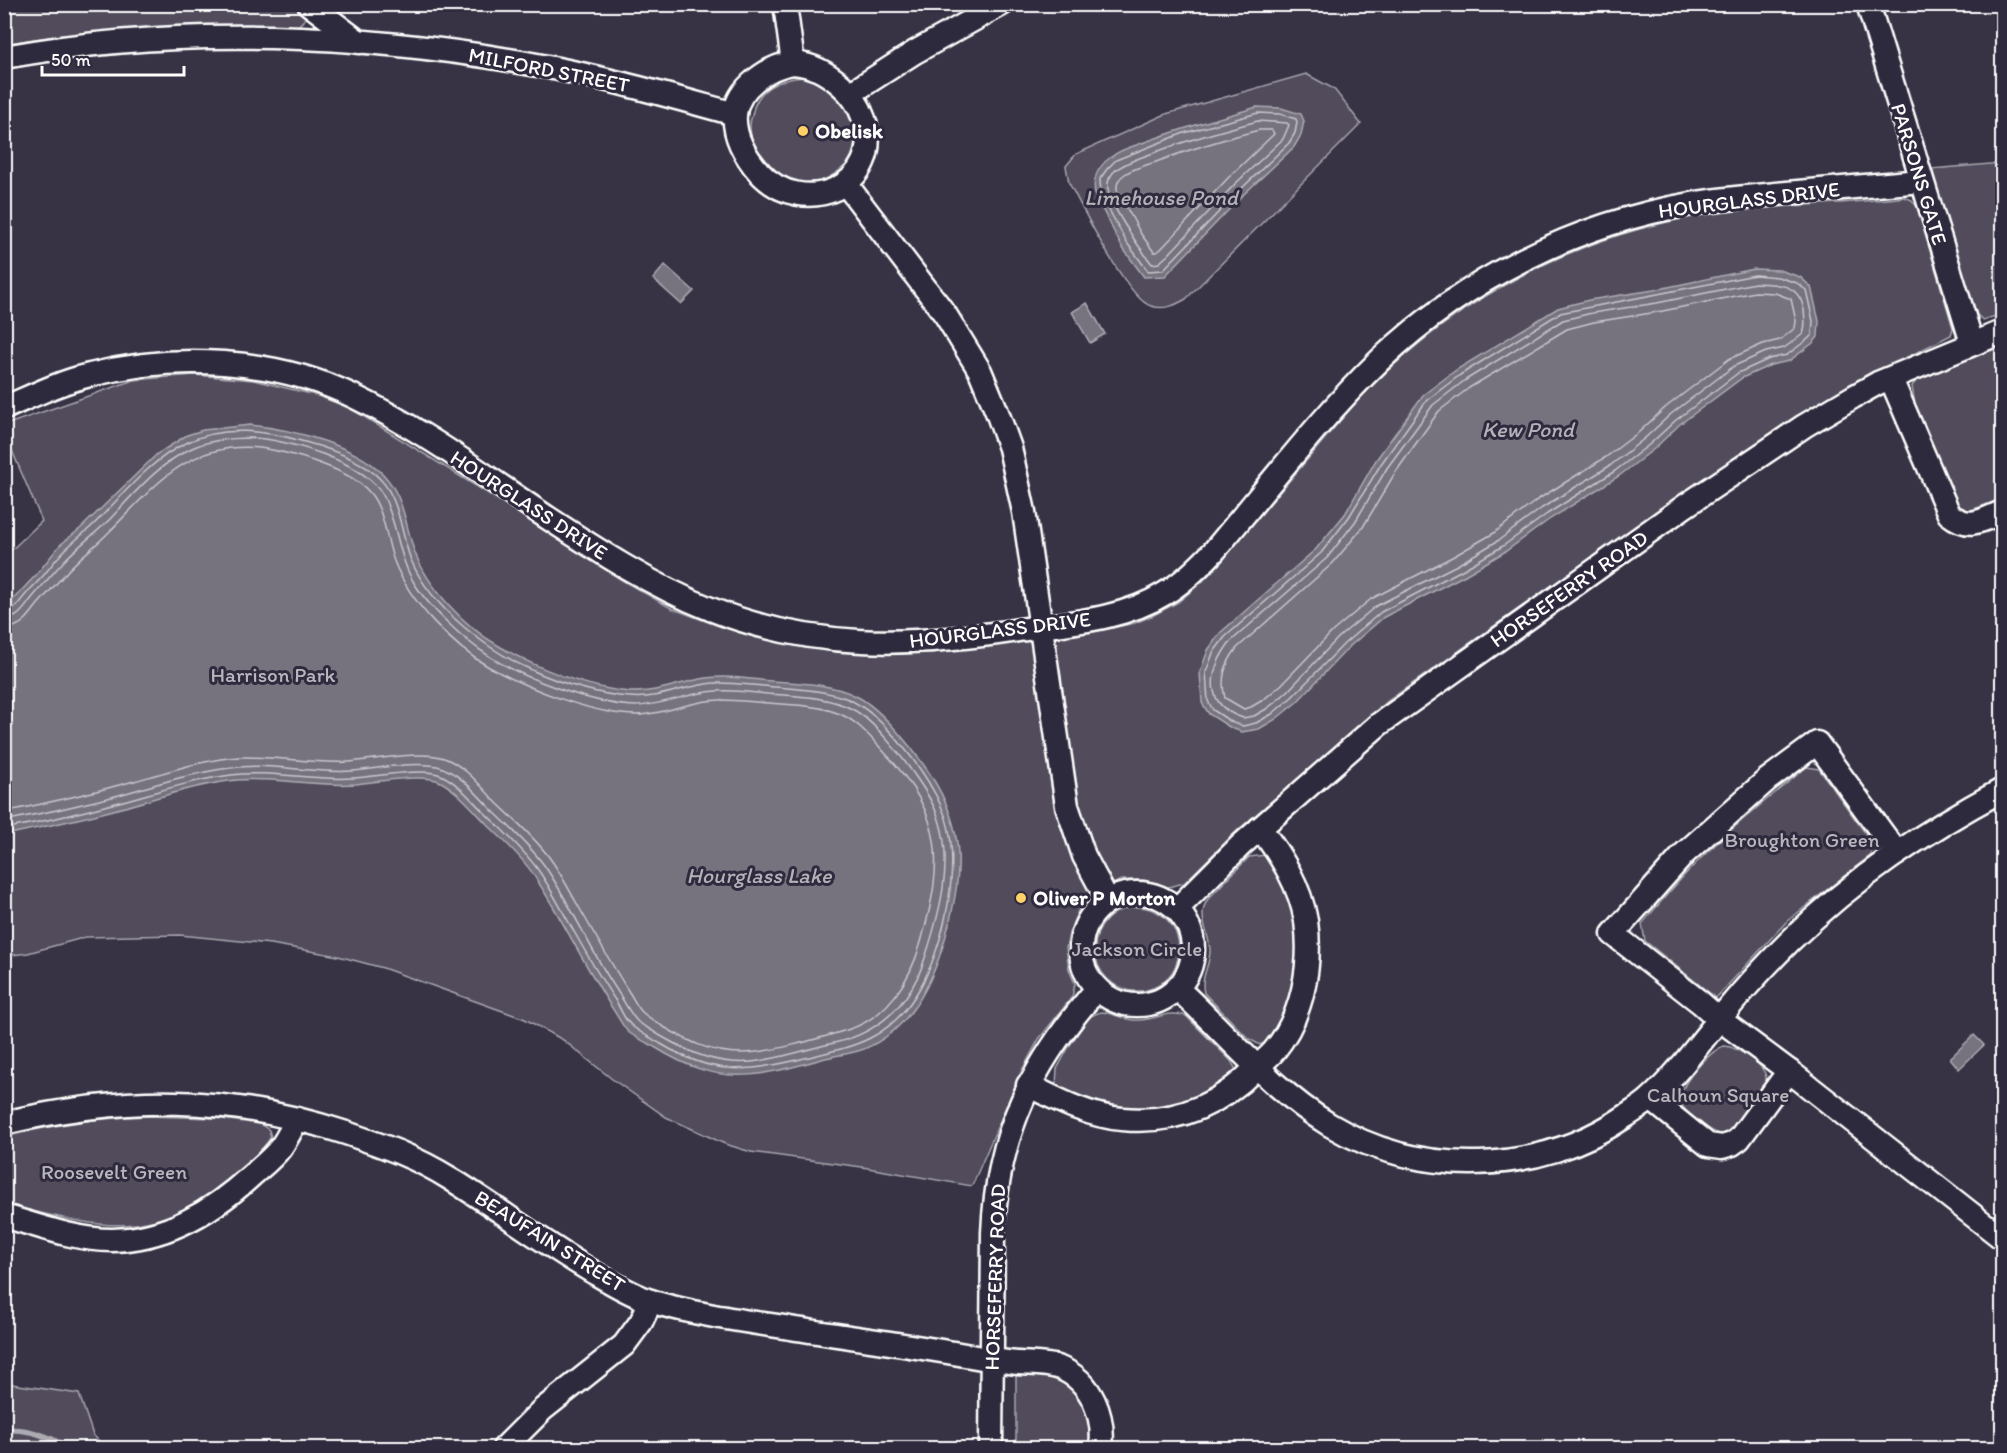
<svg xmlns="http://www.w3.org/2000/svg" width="2007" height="1453" font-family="Itim,sans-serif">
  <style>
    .green { fill: #514c5c; stroke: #a8a6ae; stroke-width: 1.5 }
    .water { fill: #76737f; stroke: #adabb2; stroke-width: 1.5 }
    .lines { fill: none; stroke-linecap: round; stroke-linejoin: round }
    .shore { stroke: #c8c7cc; stroke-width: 1.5 }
    .stream { stroke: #adabb2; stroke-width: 6 }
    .minor-casing { stroke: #fff; stroke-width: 27 }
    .minor { stroke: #2f2a3d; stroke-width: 22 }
    .poi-dot { fill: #ffd166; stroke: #2f2a3d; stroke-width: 2 }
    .labels { text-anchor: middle; stroke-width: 6; stroke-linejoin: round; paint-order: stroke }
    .street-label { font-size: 21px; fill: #fff; stroke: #2f2a3d }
    .poi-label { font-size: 21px; font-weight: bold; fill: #fff; stroke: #2f2a3d; text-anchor: start }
    .park-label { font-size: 21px; fill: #b9b7be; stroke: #2f2a3d }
    .water-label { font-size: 22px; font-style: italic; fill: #b4b2b9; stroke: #2f2a3d }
  </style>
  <rect width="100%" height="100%" fill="#373345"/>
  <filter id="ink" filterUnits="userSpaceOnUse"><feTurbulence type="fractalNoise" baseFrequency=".0167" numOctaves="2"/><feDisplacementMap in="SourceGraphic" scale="12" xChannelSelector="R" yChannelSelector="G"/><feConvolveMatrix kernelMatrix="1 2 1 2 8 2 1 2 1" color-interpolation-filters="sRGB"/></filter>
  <g filter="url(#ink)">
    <g class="green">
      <path d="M297 4 302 8 305 19 298 26C277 28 255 25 234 26 157 28 80 30 5 44V5Z"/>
      <path d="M1306 74 1334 89 1361 124 1186 299C1174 306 1164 310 1151 306 1128 300 1082 207 1069 183L1066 166 1076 154 1166 114Z"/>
      <path d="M802 77C808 79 815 80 820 82 848 97 871 147 840 170 829 178 813 188 798 184 784 181 775 170 766 160 762 154 755 148 753 142 749 132 749 124 752 115 757 88 777 80 802 77Z"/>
      <polygon points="2002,163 2002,314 1983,320 1977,315 1941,204 1932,169"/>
      <path d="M1905 197 1912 200 1917 207 1953 328 1951 335 1856 383 1788 422 1700 481 1389 700 1238 830 1184 883 1168 887 1144 880H1121L1086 897 1077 913 1069 933 1066 948 1069 969 1075 984 1072 997 1039 1039 1021 1072 972 1186 862 1167 751 1152 725 1144 666 1117 612 1079 563 1040 525 1019 383 968 338 956 271 944 180 935 86 937 28 953 5 956V556L42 521 5 434V425L134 380 194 375 253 380 315 395 350 408 492 496 625 582 671 608 716 625 757 638 848 652 885 654 930 653 1093 632 1135 623 1152 616 1178 602 1201 583 1222 561C1252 525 1282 489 1313 453 1333 429 1353 404 1376 382 1462 297 1574 238 1693 217 1762 204 1834 206 1905 197Z"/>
      <polygon points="2002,346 2002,499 1968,511 1960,507 1954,501 1915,405 1912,386 1917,380"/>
      <path d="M1807 767 1819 769 1871 841V855L1786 922 1716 998 1645 941 1642 924C1665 897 1688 869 1715 845 1744 817 1776 792 1807 767Z"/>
      <path d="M1266 855C1278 873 1290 891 1295 913 1302 948 1297 1028 1260 1045L1249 1039 1204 993C1200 976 1210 967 1210 950 1209 931 1196 916 1208 899L1249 857Z"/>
      <circle cx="1137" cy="949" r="42"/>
      <path d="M1100 1012C1112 1012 1121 1019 1133 1020 1152 1022 1168 1009 1186 1016L1231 1061 1235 1068V1074L1197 1100 1141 1112 1080 1101 1060 1090 1056 1085 1057 1069 1070 1045 1089 1017Z"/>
      <path d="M1724 1046C1736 1046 1768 1066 1766 1080 1765 1092 1733 1131 1721 1134 1711 1132 1705 1126 1697 1120 1691 1115 1684 1111 1681 1103 1676 1087 1710 1050 1724 1046Z"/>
      <path d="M146 1116 214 1118 260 1124 269 1130 271 1137C259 1155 242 1169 225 1182 148 1246 92 1225 5 1204V1137C51 1125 98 1118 146 1116Z"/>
      <polygon points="1027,1373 1053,1374 1074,1386 1086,1402 1093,1448 1016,1448 1016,1376"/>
      <polygon points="5,1383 79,1394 93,1435 106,1448 5,1448"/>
    </g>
    <g class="water">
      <path d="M1257 107 1281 108 1301 114 1304 121 1301 135 1294 147 1244 194 1165 276 1144 277 1122 247 1096 197C1091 181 1097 167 1111 157 1120 149 1134 146 1145 142 1182 128 1219 118 1257 107Z"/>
      <polygon points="665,265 694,291 681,304 653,279"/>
      <polygon points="1754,269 1779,270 1800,277 1811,287 1819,321 1818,337 1813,343 1789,361 1771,365 1742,378 1680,424 1654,449 1619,476 1550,519 1506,551 1465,575 1384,617 1349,647 1297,702 1276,719 1259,729 1242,732 1231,728 1209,714 1202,703 1200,672 1208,650 1220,633 1316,549 1345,514 1376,460 1423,395 1456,370 1558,308 1589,300 1654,290"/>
      <polygon points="1087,303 1105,334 1090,343 1072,312"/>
      <path d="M250 425C290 429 363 446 388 480 404 500 406 527 414 550 427 587 465 627 499 646 535 668 590 689 631 692 657 693 681 682 706 678 727 675 749 679 771 681 798 683 830 683 856 696 881 708 914 750 930 774 967 831 963 876 945 939 932 984 910 1030 864 1049 851 1054 836 1055 822 1059 755 1078 719 1087 656 1048 648 1043 636 1038 628 1032 621 1024 616 1013 610 1005 602 992 595 980 588 968 570 937 553 904 533 874 521 856 504 841 489 826 476 813 458 791 441 782 425 773 376 782 356 784 316 787 276 777 237 780 198 784 158 798 121 808 82 819 43 827 5 835V608L36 575 60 545 81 528 157 454 187 435 203 430Z"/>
      <polygon points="1974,1035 1984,1045 1959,1069 1950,1058"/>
    </g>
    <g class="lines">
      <g class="shore">
        <polygon points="1258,113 1280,114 1296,119 1297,122 1295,133 1289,143 1240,190 1163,270 1148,271 1127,243 1101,195 1100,179 1107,169 1116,160 1184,133"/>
        <path d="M1258 121 1287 123 1289 125 1283 139 1235 184 1168 255 1159 263 1152 264C1141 250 1104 199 1108 183 1109 176 1115 169 1122 166 1132 160 1145 156 1156 152 1189 139 1224 130 1258 121Z"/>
        <path d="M1259 130H1272L1274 134 1228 178 1161 249 1157 252H1154L1141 234 1117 190C1116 183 1119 178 1125 174 1134 168 1146 165 1156 162 1190 149 1224 139 1259 130Z"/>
        <polygon points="1755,275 1778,277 1797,283 1806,290 1813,321 1812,335 1808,339 1787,355 1769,359 1738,373 1676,420 1650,444 1615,471 1547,514 1503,546 1462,570 1381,612 1345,643 1292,697 1272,714 1256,723 1243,726 1233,723 1213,710 1208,701 1206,672 1213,653 1225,637 1321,553 1349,517 1381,464 1427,400 1460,375 1560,313"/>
        <path d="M1755 283C1778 284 1799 283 1804 310 1805 318 1806 326 1803 334L1784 348 1766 352 1734 366 1671 414 1645 438 1611 465 1542 508 1499 540 1459 564 1376 606 1339 637 1287 692 1268 708 1254 716 1243 718C1202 705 1209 670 1230 642L1327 558 1355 522 1387 468 1433 405 1464 381 1563 320 1592 313 1657 303Z"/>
        <path d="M1755 292 1775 293 1791 299 1796 321 1795 328 1780 340 1763 344 1729 359 1666 407 1639 432 1606 457 1537 500 1494 533 1454 556 1371 599 1333 631 1281 685 1263 700 1251 707 1244 709 1225 698C1220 678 1225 664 1237 648L1333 563 1363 527 1395 473 1439 411 1469 388 1567 329 1594 322 1658 312Z"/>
        <path d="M4 612 10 611 19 603C26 593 35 585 43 576 51 566 58 556 67 548 76 539 86 532 94 524 122 496 150 460 186 443 223 424 267 431 305 442 331 449 363 460 381 480 400 500 401 535 411 560 431 608 489 652 536 672 563 684 600 695 630 697 659 700 686 685 714 683 734 682 755 686 775 687 799 689 825 690 848 699 883 714 927 773 942 808 965 857 944 952 915 996 886 1042 850 1047 801 1059 745 1073 712 1075 661 1044 651 1038 638 1032 630 1024 622 1016 623 1013 617 1003 599 976 583 948 567 919 557 902 548 883 536 867 521 847 502 830 485 813 471 800 456 780 438 774 421 768 374 777 353 778 313 781 271 770 231 775 191 780 151 794 112 804 76 814 41 822 4 829"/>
        <path d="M4 620C8 619 12 618 16 616 23 612 27 604 32 598 42 586 53 573 64 561 78 546 95 534 109 520 133 495 159 463 192 448 209 440 233 438 252 438 287 439 365 462 383 495 398 524 398 559 416 586 430 608 464 640 486 654 519 677 595 705 635 706 659 706 683 695 707 692 727 689 748 692 768 694 795 696 827 696 852 709 874 720 904 759 918 780 927 793 936 807 940 823 953 865 939 915 926 955 912 1001 882 1032 834 1043 807 1049 779 1059 751 1062 716 1065 688 1052 659 1035 652 1030 645 1027 638 1022 630 1014 624 1001 618 992 590 951 572 905 544 865 530 846 511 828 494 812 478 796 460 772 437 766 415 761 376 769 352 771 312 774 271 762 230 768 190 773 151 786 112 797 76 806 40 814 4 821"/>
        <path d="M4 629C8 628 13 628 16 626 28 621 33 609 41 601 49 592 57 583 65 574 78 558 95 547 109 532 155 486 187 441 260 448 289 452 351 469 370 493 385 511 386 540 394 561 409 601 452 646 489 667 527 688 594 715 637 715 666 714 692 700 720 700 736 700 753 702 769 703 792 705 818 705 840 714 859 722 871 738 885 753 945 817 944 862 921 942 910 981 887 1018 847 1030 817 1039 770 1053 741 1053 710 1053 688 1041 662 1026 658 1023 646 1016 642 1012 637 1007 633 998 629 992 612 965 596 937 580 909 570 892 561 873 549 857 535 838 516 821 499 805 483 789 466 766 444 758 421 750 374 760 348 762 312 764 276 756 240 757 204 759 168 772 134 781 91 793 48 803 4 812"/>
      </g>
      <path class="stream" d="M4 1431C23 1426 52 1437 67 1448"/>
      <defs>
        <g id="minor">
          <polyline points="309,4 359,42"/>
          <polyline points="785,4 793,63"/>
          <polyline points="1868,4 1972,343"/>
          <path d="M4 57C178 25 364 33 537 65 604 77 669 96 735 114"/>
          <path d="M793 63C813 65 826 72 841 85 852 94 859 105 864 119 886 185 803 221 759 172 746 157 733 136 735 114 737 88 769 66 793 63Z"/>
          <polyline points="851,93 915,52 1002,4"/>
          <polyline points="846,184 945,314 980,371 997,412 1010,448 1024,512 1067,806 1084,856 1108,901"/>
          <path d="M1891 379 1949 514C1969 530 1981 521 2002 512"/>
          <path d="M4 408C32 396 60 382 90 375 175 353 274 358 353 396 422 429 485 476 548 518 600 552 651 585 708 608 813 650 910 647 1019 630 1066 623 1122 620 1164 594 1183 583 1199 567 1214 551 1268 487 1319 419 1380 360 1465 279 1575 224 1691 204 1719 199 1748 197 1776 194 1824 190 1872 185 1921 181"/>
          <polyline points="1897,853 1817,743 1767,780 1685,853 1613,934 1701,1003 1719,1019 1789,1071 2002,1238"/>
          <circle cx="1137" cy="949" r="56"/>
          <polyline points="1177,909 1241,845 1378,725 1685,506 1804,426 1853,397 1878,383 2002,332"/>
          <path d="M1178 989C1228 1035 1271 1089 1330 1125 1421 1179 1539 1175 1626 1116 1635 1110 1644 1105 1651 1098 1677 1075 1696 1047 1718 1021 1740 993 1765 966 1790 941 1854 878 1924 832 2002 790"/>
          <path d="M1028 1085C1058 1100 1088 1116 1122 1119 1174 1124 1218 1106 1254 1070 1261 1063 1268 1058 1274 1051 1303 1016 1312 965 1306 921 1300 885 1281 856 1260 828"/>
          <polyline points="1651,1099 1708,1145 1722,1147 1732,1144 1739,1139 1789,1071"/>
          <path d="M4 1123C124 1095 228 1094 346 1133 384 1146 416 1157 451 1179 499 1209 544 1243 593 1272 612 1283 632 1295 653 1302 698 1315 744 1321 790 1328 854 1338 918 1346 982 1358 994 1360 1006 1362 1018 1363 1032 1364 1047 1363 1060 1368 1092 1381 1105 1417 1101 1448"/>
          <path d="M4 1216C39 1226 76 1240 112 1240 167 1239 212 1212 251 1176 261 1167 273 1158 281 1147 287 1139 292 1128 297 1119"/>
          <polyline points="504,1448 542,1410 624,1345 641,1322 651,1301"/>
          <path d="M991 1448 993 1233C997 1133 1032 1063 1097 989"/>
        </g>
      </defs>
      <use href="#minor" class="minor-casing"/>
      <use href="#minor" class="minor"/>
    </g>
  </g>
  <g class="poi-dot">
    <circle cx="803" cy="131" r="6"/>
    <circle cx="1021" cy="898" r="6"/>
  </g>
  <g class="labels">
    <g class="street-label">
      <text transform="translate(549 70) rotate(11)" y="7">MILFORD STREET</text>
      <text transform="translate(1919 174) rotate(73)" y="7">PARSONS GATE</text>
      <text transform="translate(1749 200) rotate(-7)" y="7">HOURGLASS DRIVE</text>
      <text transform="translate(529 505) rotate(33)" y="7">HOURGLASS DRIVE</text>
      <text transform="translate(1569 589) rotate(-35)" y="7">HORSEFERRY ROAD</text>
      <text transform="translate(1000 630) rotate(-7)" y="7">HOURGLASS DRIVE</text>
      <text transform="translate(550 1241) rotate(32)" y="7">BEAUFAIN STREET</text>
      <text transform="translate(995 1277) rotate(-88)" y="7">HORSEFERRY ROAD</text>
    </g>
    <g class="poi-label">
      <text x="815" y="138">Obelisk</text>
      <text x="1033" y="905">Oliver P Morton</text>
    </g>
    <g class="park-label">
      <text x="273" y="682">Harrison Park</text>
      <text x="1802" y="847">Broughton Green</text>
      <text x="1137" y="956">Jackson Circle</text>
      <text x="1718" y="1102">Calhoun Square</text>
      <text x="114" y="1179">Roosevelt Green</text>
    </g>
    <g class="water-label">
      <text x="1161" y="205">Limehouse Pond</text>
      <text x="1528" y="437">Kew Pond</text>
      <text x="759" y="883">Hourglass Lake</text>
    </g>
  </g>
  <rect width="2007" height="1453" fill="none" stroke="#2f2a3d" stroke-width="24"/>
  <rect x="12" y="12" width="1983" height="1429" fill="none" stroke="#fff" stroke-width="2" filter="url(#ink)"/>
  <path d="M42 66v9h142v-9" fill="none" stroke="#ffffff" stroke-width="3"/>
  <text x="51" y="66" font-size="18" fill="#ffffff" stroke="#2f2a3d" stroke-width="4.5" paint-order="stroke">50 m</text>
</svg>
